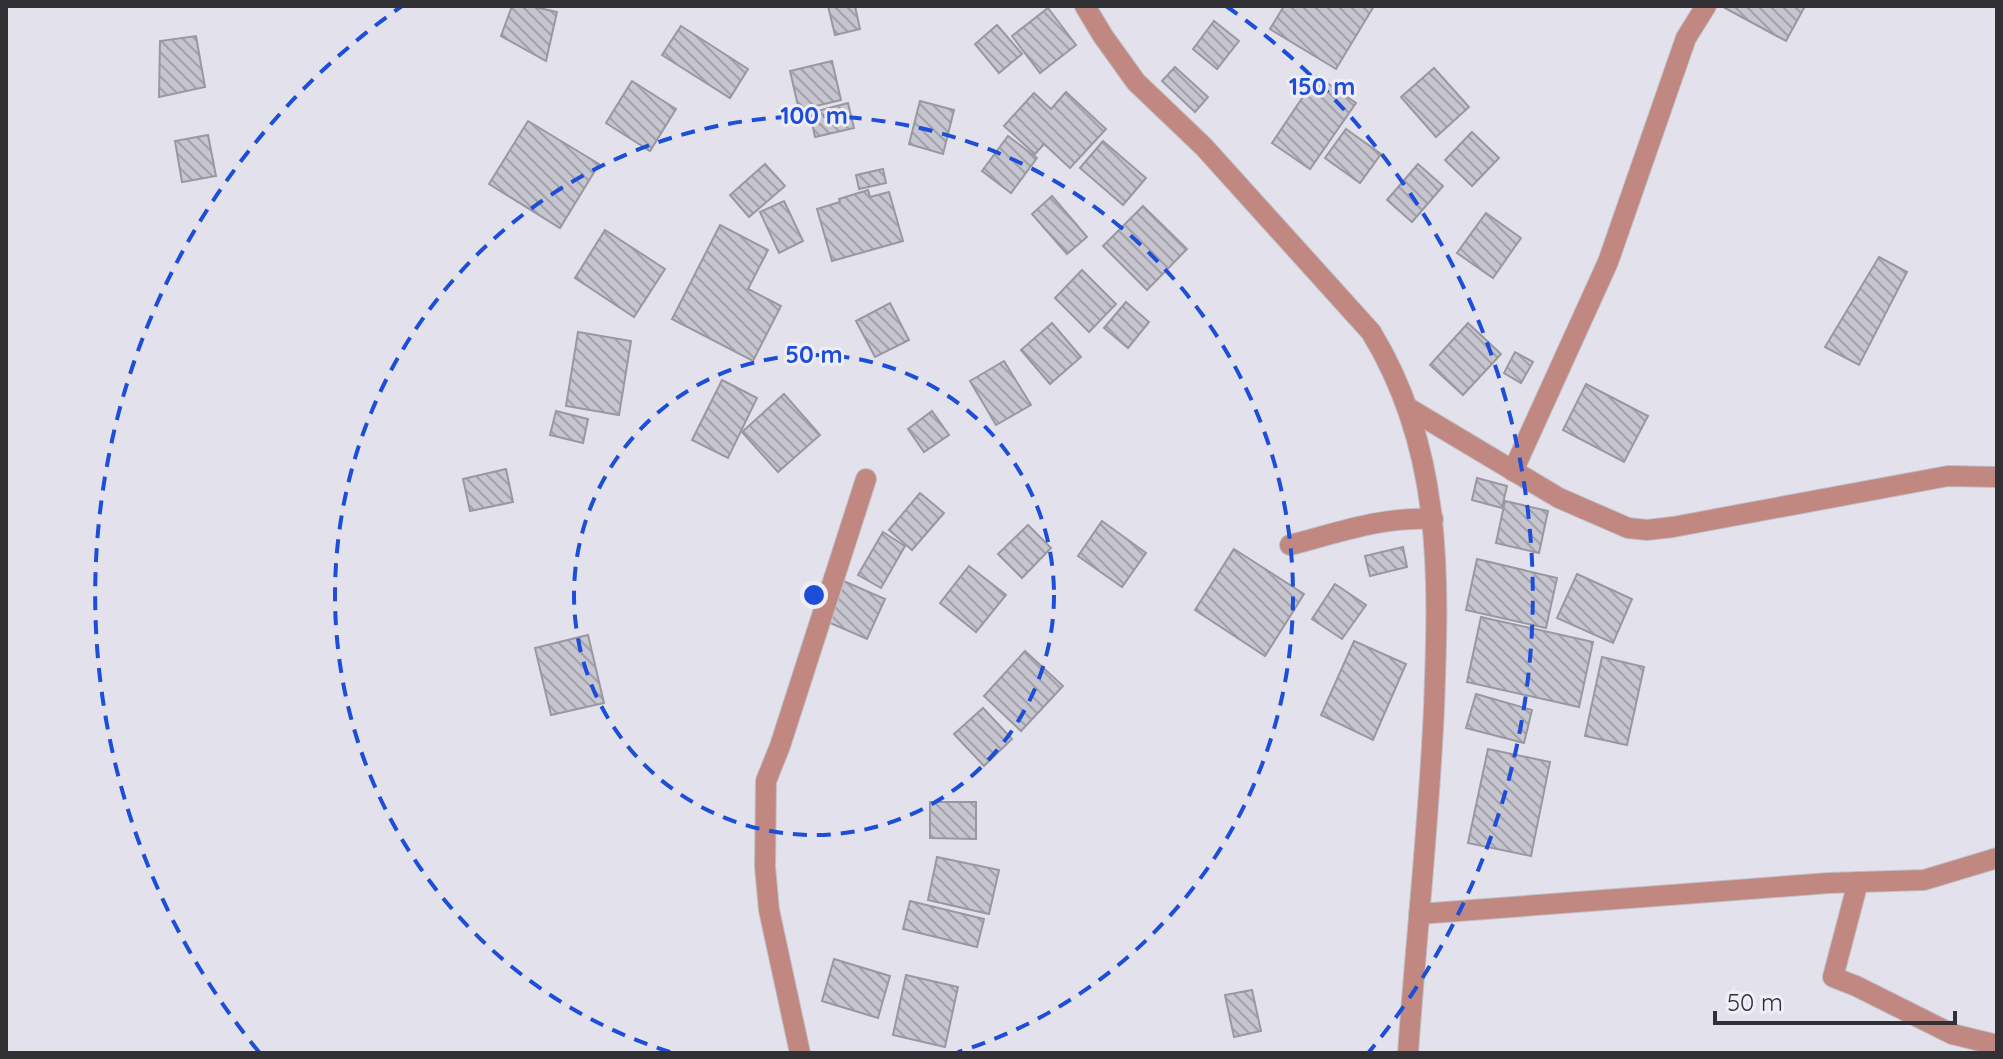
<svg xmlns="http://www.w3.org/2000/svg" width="2003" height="1059" font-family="Quicksand,sans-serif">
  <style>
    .building { fill: url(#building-back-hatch); stroke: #9998a1; stroke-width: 2 }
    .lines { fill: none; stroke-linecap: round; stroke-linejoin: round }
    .minor-casing { stroke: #bfbfc7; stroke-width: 22 }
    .minor { stroke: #c08880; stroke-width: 20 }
    .ring { fill: none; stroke: #1d4ed8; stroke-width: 4; stroke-dasharray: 14 10 }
    .centre { fill: #1d4ed8; stroke: #f0eff9; stroke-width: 4 }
    .ring-label { font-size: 24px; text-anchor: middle; font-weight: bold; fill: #1d4ed8; stroke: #f0eff9; stroke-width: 6; stroke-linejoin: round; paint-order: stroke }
  </style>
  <defs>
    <pattern id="building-back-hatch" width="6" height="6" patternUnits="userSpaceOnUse" patternTransform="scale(2)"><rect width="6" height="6" fill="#c7c6d0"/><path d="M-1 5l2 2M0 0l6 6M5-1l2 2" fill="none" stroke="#a2a1aa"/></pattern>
  </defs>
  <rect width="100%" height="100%" fill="#e3e2ec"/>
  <g class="building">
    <polygon points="512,6 531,6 557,12 546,61 501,36"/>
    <polygon points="828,6 855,6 860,29 835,35"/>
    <polygon points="1284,6 1374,6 1336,69 1270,29"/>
    <polygon points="1726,6 1805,6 1786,41 1725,8"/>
    <polygon points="1048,8 1076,45 1040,73 1012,36"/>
    <polygon points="1214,21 1239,41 1217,69 1193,49"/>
    <polygon points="997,25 1022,54 999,73 975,44"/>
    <polygon points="681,26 748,69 730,98 662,55"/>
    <polygon points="196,36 205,87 159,97 160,41"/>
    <polygon points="832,61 841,100 799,110 790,71"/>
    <polygon points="1175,67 1208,97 1195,112 1162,81"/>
    <polygon points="1434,68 1469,107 1436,137 1401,97"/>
    <polygon points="1317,76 1356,103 1310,169 1272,143"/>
    <polygon points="632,81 676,109 650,151 606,123"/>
    <polygon points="1066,92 1106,129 1070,168 1044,144 1035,154 1004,126 1034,93 1051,109"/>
    <polygon points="920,101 954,110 943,154 909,144"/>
    <polygon points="848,103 854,128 815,137 810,113"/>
    <polygon points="528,121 599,164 560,228 489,184"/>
    <polygon points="1346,129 1381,154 1360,183 1325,158"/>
    <polygon points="1472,132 1499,158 1472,186 1445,160"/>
    <polygon points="208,135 216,176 182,182 175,141"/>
    <polygon points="1008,136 1037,158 1011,193 982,171"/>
    <polygon points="1103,141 1146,178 1123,205 1080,168"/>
    <polygon points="765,164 785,186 749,217 730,195"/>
    <polygon points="1418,164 1443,186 1412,222 1387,200"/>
    <polygon points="883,169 886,183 859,189 856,175"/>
    <polygon points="868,190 870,197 889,192 903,241 832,261 817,209 840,202 839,199"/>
    <polygon points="1052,196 1087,237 1067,254 1032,214"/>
    <polygon points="784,201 803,241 779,253 760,212"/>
    <polygon points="1143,206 1187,249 1147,290 1103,246"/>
    <polygon points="1486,213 1521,238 1493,278 1457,253"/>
    <polygon points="720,225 768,250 748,289 781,306 753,361 672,319"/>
    <polygon points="605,230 665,269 634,317 575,278"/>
    <polygon points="1879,257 1907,272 1859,365 1825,347"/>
    <polygon points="1082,270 1116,304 1089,332 1055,298"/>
    <polygon points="1126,302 1149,322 1128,348 1104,328"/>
    <polygon points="890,303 909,340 875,357 856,321"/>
    <polygon points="1052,323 1081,357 1050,384 1021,350"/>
    <polygon points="1468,323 1501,354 1463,395 1430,365"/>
    <polygon points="578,332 631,341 619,415 566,406"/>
    <polygon points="1515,352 1533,362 1521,383 1504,373"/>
    <polygon points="1004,361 1031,405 996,425 970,381"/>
    <polygon points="722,380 757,398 728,458 692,440"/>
    <polygon points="1586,384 1648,416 1624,462 1563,430"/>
    <polygon points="784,394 820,435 778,472 742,432"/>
    <polygon points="556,411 588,419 583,443 550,435"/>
    <polygon points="932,411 949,435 924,452 908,429"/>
    <polygon points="506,469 513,502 470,511 463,479"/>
    <polygon points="1477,478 1507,486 1502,508 1472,500"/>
    <polygon points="920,493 944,513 912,550 889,530"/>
    <polygon points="1505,501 1548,511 1539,553 1496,543"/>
    <polygon points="1102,521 1146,553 1122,587 1078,556"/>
    <polygon points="1028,525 1051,548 1022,578 998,554"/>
    <polygon points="883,532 905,546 881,588 858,575"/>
    <polygon points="1403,547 1407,567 1370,576 1365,556"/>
    <polygon points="1234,549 1304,594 1265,656 1195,610"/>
    <polygon points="1477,559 1557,578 1546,628 1466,610"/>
    <polygon points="969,566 1006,595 976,632 940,603"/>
    <polygon points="1577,574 1632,599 1613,643 1557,618"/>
    <polygon points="839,579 885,599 867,639 821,619"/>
    <polygon points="1335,584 1366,605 1342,639 1312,619"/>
    <polygon points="1481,617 1593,642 1579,707 1467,682"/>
    <polygon points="588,635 604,703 551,715 535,648"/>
    <polygon points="1354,641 1406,664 1373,740 1321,715"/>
    <polygon points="1025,651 1063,686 1021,731 984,696"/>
    <polygon points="1602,657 1644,667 1627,745 1585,736"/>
    <polygon points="1476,694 1532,710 1524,743 1466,728"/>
    <polygon points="983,708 1012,739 984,766 954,734"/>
    <polygon points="1488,749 1550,762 1531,856 1468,843"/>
    <polygon points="930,802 976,802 976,839 930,838"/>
    <polygon points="937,857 999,870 989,914 928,900"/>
    <polygon points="910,901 984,919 977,947 903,929"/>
    <polygon points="834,959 890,976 878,1018 822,1001"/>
    <polygon points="906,975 958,987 945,1047 893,1035"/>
    <polygon points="1252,990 1261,1031 1234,1037 1225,995"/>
  </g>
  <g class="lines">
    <defs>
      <g id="minor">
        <path d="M1085 6 1103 36 1136 82 1204 147 1371 332C1443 450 1439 575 1434 708 1429 823 1416 938 1408 1053"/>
        <polyline points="1410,409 1559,498 1628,528 1647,530 1673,527 1948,476 1997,477"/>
        <polyline points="1513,471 1608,262 1686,38 1706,6"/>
        <path d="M1290 545C1341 532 1379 517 1433 519"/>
        <polyline points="1858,882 1833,977 1856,986 1952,1034 1997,1045"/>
        <polyline points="1419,914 1829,883 1924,880 1997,858"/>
        <polyline points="800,1053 769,910 765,867 766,781 780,746 866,479"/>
      </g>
    </defs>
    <use href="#minor" class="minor-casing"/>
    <use href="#minor" class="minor"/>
  </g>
  <g class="ring">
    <circle cx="814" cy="595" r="240"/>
    <path d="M670 1052A479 479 0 1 1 958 1052"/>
    <path d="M259 1052A719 719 0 0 1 402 6M1226 6A719 719 0 0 1 1369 1052"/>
  </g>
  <circle cx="814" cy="595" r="12" class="centre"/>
  <g class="ring-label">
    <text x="1322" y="95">150 m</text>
    <text x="814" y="124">100 m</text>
    <text x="814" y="363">50 m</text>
  </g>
  <rect width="2003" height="1059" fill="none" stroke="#313135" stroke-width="16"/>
  <path d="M1715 1011v12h240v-12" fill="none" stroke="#313135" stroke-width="4"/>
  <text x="1727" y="1011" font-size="24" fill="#313135" stroke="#f0eff9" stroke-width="6" paint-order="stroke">50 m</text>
</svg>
